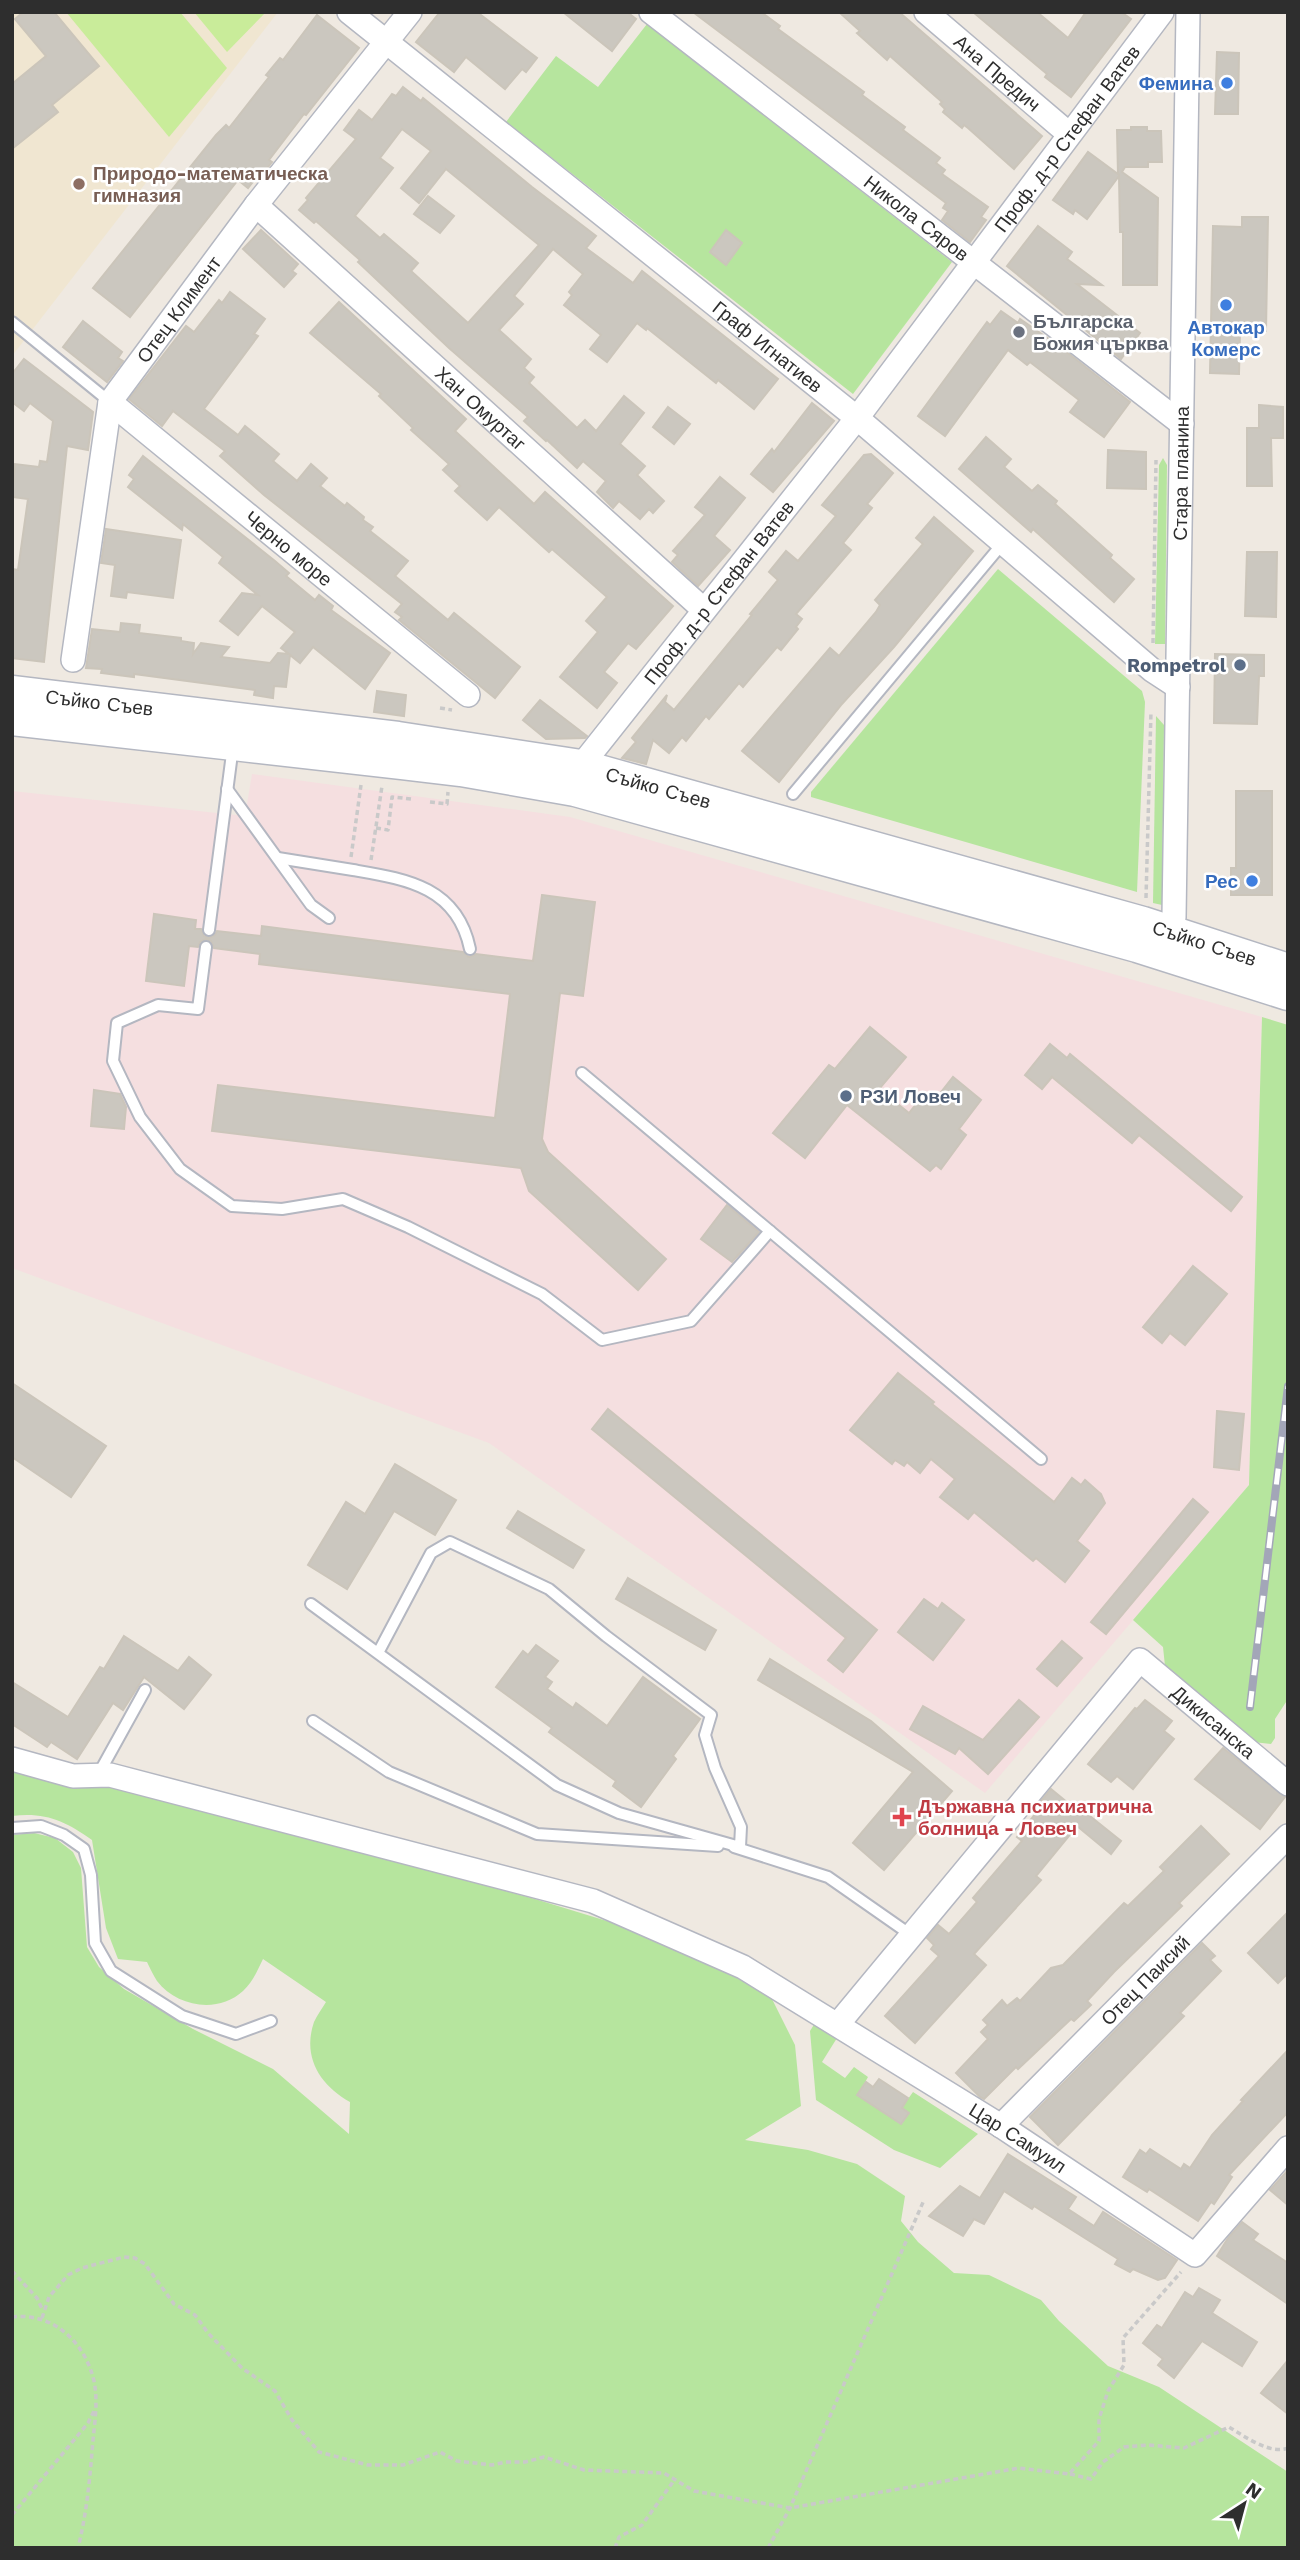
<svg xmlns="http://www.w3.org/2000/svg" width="1300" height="2560" font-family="'Work Sans',sans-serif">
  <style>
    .education { fill: #f0e6d1 }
    .medical { fill: #f5dfe0 }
    .green { fill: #b6e59e }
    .pitch { fill: #c9ec9a }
    .building { fill: #cbc7bf; stroke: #cbc5ba; stroke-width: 2; fill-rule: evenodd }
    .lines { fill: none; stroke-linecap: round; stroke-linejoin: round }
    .lane-casing { stroke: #b4b7c1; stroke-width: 14 }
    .street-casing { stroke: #b4b7c1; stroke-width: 26 }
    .secondary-casing { stroke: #b4b7c1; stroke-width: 35 }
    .path { stroke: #c9c9c9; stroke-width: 3.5; stroke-dasharray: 5 3.5; stroke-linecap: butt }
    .lane { stroke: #fff; stroke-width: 10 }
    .street { stroke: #fff; stroke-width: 23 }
    .secondary { stroke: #fff; stroke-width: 32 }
    .rail-casing { stroke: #a3a6b8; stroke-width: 8 }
    .rail { stroke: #fff; stroke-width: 5; stroke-dasharray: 16; stroke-linecap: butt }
    .shop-dot { fill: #3f7fe0; stroke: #fff; stroke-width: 2.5 }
    .education-dot { fill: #8d6e63; stroke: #fff; stroke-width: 2.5 }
    .worship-dot { fill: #6b7280; stroke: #fff; stroke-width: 2.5 }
    .service-dot { fill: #5c6f8a; stroke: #fff; stroke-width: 2.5 }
    .health-dot { fill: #e0444e; stroke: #fff; stroke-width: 2.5 }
    .labels { text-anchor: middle; stroke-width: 5; stroke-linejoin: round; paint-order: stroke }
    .street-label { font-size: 19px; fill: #2e2e2e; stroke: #fff }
    .shop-label { font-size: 19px; font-weight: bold; fill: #366cbe; stroke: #fff; text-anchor: end }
    .education-label { font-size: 19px; font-weight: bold; fill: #785e54; stroke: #fff; text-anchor: start }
    .worship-label { font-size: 19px; font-weight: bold; fill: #5b616d; stroke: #fff; text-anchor: start }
    .service-label { font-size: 19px; font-weight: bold; fill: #4e5e75; stroke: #fff; text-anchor: end }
    .health-label { font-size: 19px; font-weight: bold; fill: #be3a42; stroke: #fff; text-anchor: start }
  </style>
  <rect width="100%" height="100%" fill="#efe9e1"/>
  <polygon class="education" points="12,12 278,12 12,356"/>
  <polygon class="medical" points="252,774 570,817 1262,1017 1249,1485 985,1793 489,1443 12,1268 12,791 245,816"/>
  <g class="green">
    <polygon points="647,24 952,262 853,394 506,122 556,56 598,87"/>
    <polygon points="1163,458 1167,465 1165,644 1155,644 1159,465"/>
    <polygon points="998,569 1142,691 1145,702 1137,892 811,797 811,792"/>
    <polygon points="1156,716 1164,725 1162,905 1153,903"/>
    <polygon points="1262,1017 1288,1025 1288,1699 1275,1719 1275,1738 1271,1744 1253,1742 1165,1666 1163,1647 1133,1620 1249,1485"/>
    <path d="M12 1766 116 1787 535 1899 620 1925 767 1989 795 2045 801 2106 745 2140 808 2150 857 2164 905 2196 901 2221 918 2242 954 2273 989 2275 1041 2300 1059 2321 1108 2366 1159 2387 1288 2472V2548H12V1835L34 1833 55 1838 73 1852 81 1868 87 1947 99 1967 124 1989 193 2029 273 2069 349 2134 350 2102C320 2085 302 2057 314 2022 317 2015 322 2009 326 2002L263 1959C257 1971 253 1982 243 1991 218 2014 177 2007 157 1981 153 1975 150 1968 147 1962L118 1959 106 1928 92 1840C65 1821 46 1812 12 1816Z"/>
    <polygon points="815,2023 832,2030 837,2038 822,2062 845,2078 854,2067 868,2077 858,2095 908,2099 913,2092 978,2134 940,2168 894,2150 816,2100 810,2031"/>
  </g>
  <g class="pitch">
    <polygon points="66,12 180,12 227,68 169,137"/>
    <polygon points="194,12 266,12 227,52"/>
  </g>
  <g class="building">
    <polygon points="23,12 54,12 99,66 52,105 58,112 12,149 12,84 46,56 15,19"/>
    <polygon points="440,12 477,12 537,58 526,72 522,69 505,89 466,57 454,72 416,42"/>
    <polygon points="563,12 627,12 636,19 612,51"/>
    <polygon points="693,12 761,12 780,26 778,29 864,92 862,95 905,127 903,130 940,158 936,163 945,170 942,174 988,207 981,217 986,220 970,242 942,220 948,211 943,208 946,203"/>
    <polygon points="839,12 899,12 1042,136 1014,169 968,128 964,125 962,128 943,112 945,109 940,104 942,102 890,56 887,60 857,33 860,31"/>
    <polygon points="973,12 1037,12 1068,38 1086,12 1121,12 1131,19 1071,97 1045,77 1047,74"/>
    <polygon points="317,15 359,48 306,115 304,114 269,160 272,162 261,176 259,174 248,188 238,180 130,317 93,288 216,135 226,125 229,128 269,77 266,75 280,58 283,60"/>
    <polygon points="1217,52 1239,53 1238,114 1215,114"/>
    <path d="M403 87 421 101 423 98 532 187 596 236 586 248 633 283 642 271 778 379 754 409 718 380 716 383 647 328 646 330 637 323 607 362 590 349 601 335 564 305 572 295 569 292 583 274 553 249 514 296 523 304 499 330 531 359 524 368 534 377 529 383 577 428 585 420 596 431 624 396 644 413 620 444 645 466 637 475 664 501 653 513 649 509 640 519 619 501 613 508 597 492 606 481 583 461 577 468 547 440 546 441 524 421 528 417 449 348 358 262 360 260 316 221 314 223 299 210 308 200 306 198 356 139 344 130 359 110 372 120 392 94 396 96ZM402 129 431 151 401 188 419 203 446 169 539 245 468 323 411 271 418 263 384 234 380 238 355 216 393 168 380 158Z"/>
    <polygon points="1131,127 1147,127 1147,131 1161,131 1162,162 1148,162 1148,167 1125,167 1122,172 1158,198 1157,285 1123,285 1123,232 1120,232 1119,176 1087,219 1075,210 1073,214 1053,200 1088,152 1118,174 1117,130 1131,130"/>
    <polygon points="428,196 454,216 440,233 414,214"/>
    <polygon points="1242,217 1268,217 1266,331 1240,331 1239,374 1210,373 1213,226 1242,227"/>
    <polygon points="1038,226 1072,252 1067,259 1102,285 1077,284 1140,333 1121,359 1007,266"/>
    <polygon points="261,230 298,264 292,271 296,274 284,287 243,249"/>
    <polygon points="726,230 742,243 726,265 710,252"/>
    <polygon points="230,292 265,319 254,334 258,336 204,409 238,435 245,426 279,454 273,461 297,481 311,464 327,478 320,486 345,506 347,503 364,517 363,520 373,527 370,531 408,561 395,576 448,620 454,613 520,667 495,698 399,620 402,617 395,612 402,604 264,495 220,456 225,451 173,411 162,426 129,399 186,326 194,332 219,300 222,303"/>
    <polygon points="339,302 466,419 455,431 534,504 545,492 673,606 636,649 628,643 604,672 617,683 597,708 560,677 598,632 586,621 607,597 552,549 549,552 499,507 487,520 455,491 460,486 443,470 449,464 411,430 413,428 379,396 381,394 310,333"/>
    <polygon points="1001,311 1018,323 1020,319 1059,346 1130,402 1104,437 1070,412 1079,400 1030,362 1027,365 1008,350 945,436 918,416 987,322 990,325"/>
    <polygon points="83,321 122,352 118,358 123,361 107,382 63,347"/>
    <polygon points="24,359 93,412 88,450 67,446 44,662 12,658 12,569 18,570 28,499 12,497 15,464 39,467 40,461 47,462 53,421 30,403 24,411 12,402 12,374"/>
    <polygon points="812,403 834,421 773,492 751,474 772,449 774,452"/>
    <polygon points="1259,405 1283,407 1283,438 1271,438 1272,486 1247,486 1247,428 1259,428"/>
    <polygon points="668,407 690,424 674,444 653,427"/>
    <polygon points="986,437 1011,459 1004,467 1032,491 1038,485 1057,501 1055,504 1112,555 1110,558 1134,579 1114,602 1033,529 1031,532 959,469"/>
    <polygon points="1108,450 1146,452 1146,489 1107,488"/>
    <polygon points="871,454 893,473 867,504 872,508 843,543 851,550 796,614 802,619 796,627 798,629 781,650 777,647 743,687 739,683 709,719 706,716 686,741 682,737 669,753 653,740 646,764 622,758 636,742 632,738 667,695 665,702 674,710 752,615 750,614 778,580 769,572 786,551 798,561 836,516 822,505 864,455"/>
    <polygon points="143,456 275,561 289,573 286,576 315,600 319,595 333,606 331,610 390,653 365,689 313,647 300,663 290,655 286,687 274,686 273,698 254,695 255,690 134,674 134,677 101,673 102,669 86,668 92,629 120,632 121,623 140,625 139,633 181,638 181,641 194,643 193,654 201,643 229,647 221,657 270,663 278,653 289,654 281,648 295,632 262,606 238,635 220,621 242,593 258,595 219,563 223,557 183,524 182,530 128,487 134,479 129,475"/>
    <polygon points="720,477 745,498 714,536 730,550 698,586 672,562 678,555 673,551 705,515 695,507"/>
    <polygon points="934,517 973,551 894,647 841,705 779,782 742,751 830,648 839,656 876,612 880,605 875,600 923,544 916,538"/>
    <polygon points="106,529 181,540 173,598 127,592 126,598 111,596 115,565 101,563"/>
    <polygon points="1247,552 1277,552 1276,617 1245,616"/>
    <polygon points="1215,654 1264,655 1264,676 1259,676 1257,724 1214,723"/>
    <polygon points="377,691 406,695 404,716 374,712"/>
    <polygon points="540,700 587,736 585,738 546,739 523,720"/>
    <polygon points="1236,791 1272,791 1272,895 1231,895 1231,868 1236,868"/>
    <polygon points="542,895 595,902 583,996 560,993 542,1139 548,1152 666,1259 638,1290 529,1191 521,1168 212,1131 218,1085 495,1118 510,994 259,964 260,954 214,948 211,941 206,939 200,942 198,947 189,946 184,986 146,981 154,914 196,920 195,929 201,929 204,936 209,938 215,935 217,931 261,936 262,926 463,952 469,957 476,954 533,961"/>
    <polygon points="870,1027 906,1057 879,1089 909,1113 925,1093 934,1101 953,1077 981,1100 959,1129 966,1135 941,1169 936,1165 930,1171 847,1105 805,1158 773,1133 829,1065 835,1069"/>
    <polygon points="1050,1044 1067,1058 1070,1054 1242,1197 1231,1211 1139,1135 1132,1143 1052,1077 1042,1089 1025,1075"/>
    <polygon points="94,1090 120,1094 126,1107 124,1129 91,1126"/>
    <polygon points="727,1205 759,1232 732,1262 701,1239"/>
    <polygon points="1193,1266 1227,1294 1185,1345 1170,1333 1162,1343 1143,1327"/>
    <polygon points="898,1373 934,1402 932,1404 1054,1502 1072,1478 1081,1485 1085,1480 1101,1494 1105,1503 1077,1541 1089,1551 1065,1582 1036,1558 1033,1561 974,1512 968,1519 940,1497 955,1479 931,1459 920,1473 907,1462 904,1466 895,1460 892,1464 850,1430"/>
    <polygon points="12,1383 106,1446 71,1497 12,1457"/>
    <polygon points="608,1409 877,1630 843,1672 828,1660 846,1638 592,1429"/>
    <polygon points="1217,1411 1244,1414 1239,1470 1214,1467"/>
    <polygon points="395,1464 456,1500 435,1535 394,1511 347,1589 308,1565 346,1502 365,1514"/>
    <polygon points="1193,1499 1208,1512 1106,1634 1091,1622"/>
    <polygon points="518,1511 584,1550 573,1568 507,1528"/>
    <polygon points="628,1578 716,1630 705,1650 616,1599"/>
    <polygon points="924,1599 938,1609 942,1603 964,1620 933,1660 898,1632"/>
    <polygon points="124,1636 178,1671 189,1657 211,1675 184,1709 144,1677 123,1710 113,1703 77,1759 51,1742 47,1747 12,1724 12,1682 68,1717 100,1667 104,1669"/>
    <polygon points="1062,1641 1082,1658 1057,1686 1037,1669"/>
    <polygon points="536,1645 558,1661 545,1677 552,1682 547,1689 573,1708 576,1703 607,1726 643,1677 700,1719 673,1756 676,1759 641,1807 613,1786 616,1781 549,1732 552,1728 496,1687 523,1651 528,1655"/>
    <polygon points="770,1659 871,1721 952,1791 884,1870 853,1843 913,1772 758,1680"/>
    <polygon points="1019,1700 1039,1717 988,1774 959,1748 955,1754 910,1729 923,1706 983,1740"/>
    <polygon points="1145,1700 1172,1721 1164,1731 1174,1739 1133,1789 1117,1776 1111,1782 1088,1764 1135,1708 1137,1709"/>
    <polygon points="1223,1748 1285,1797 1260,1829 1195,1779"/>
    <polygon points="1051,1789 1079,1812 1081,1809 1121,1841 1111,1854 1077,1826 1036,1876 1041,1880 974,1954 986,1965 915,2043 885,2016 939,1956 931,1949 934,1945 927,1938 938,1925 949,1934 977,1902 973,1898 1022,1841 1017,1837 1043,1804 1040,1802"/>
    <polygon points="1201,1826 1229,1854 1179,1903 1182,1906 1114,1972 1087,2001 1091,2005 1074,2021 1071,2019 1018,2069 1016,2067 984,2099 980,2097 956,2073 988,2039 981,2032 988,2025 983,2020 1002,2000 1007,2006 1017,1998 1020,2001 1051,1968 1063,1965 1124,1903 1128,1906 1164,1871 1160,1867"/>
    <polygon points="1288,1912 1288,1973 1278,1983 1248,1953"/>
    <polygon points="1202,1943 1215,1956 1210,1960 1221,1971 1180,2013 1184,2016 1058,2145 1030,2117"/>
    <polygon points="1288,2050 1288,2112 1229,2175 1232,2177 1214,2204 1211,2202 1198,2221 1149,2189 1147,2192 1123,2177 1140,2150 1146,2154 1150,2149 1181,2169 1184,2164 1190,2168 1212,2135 1243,2101 1241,2100"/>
    <polygon points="879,2079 908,2098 902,2108 909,2113 901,2124 857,2095 866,2082 873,2087"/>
    <polygon points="1008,2154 1076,2197 1068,2209 1094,2226 1103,2212 1177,2260 1165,2278 1158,2280 1133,2269 1130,2272 1115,2264 1118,2259 1034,2206 1032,2209 1004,2191 984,2224 974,2219 963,2236 929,2216 960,2186 980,2198"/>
    <polygon points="1288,2170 1288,2205 1270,2190"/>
    <polygon points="1242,2222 1258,2234 1253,2240 1288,2263 1288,2304 1217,2256 1228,2238"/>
    <polygon points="1199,2288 1220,2300 1212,2313 1257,2342 1242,2366 1202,2341 1174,2378 1158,2365 1163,2359 1143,2343 1157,2325 1162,2328 1185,2292 1193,2297"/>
    <polygon points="1288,2360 1288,2414 1261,2393"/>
  </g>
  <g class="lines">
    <defs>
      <g id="lane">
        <polyline points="12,322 110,402"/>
        <polyline points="227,789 311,905 329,918"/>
        <polyline points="793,794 1003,543"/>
        <path d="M278 858C303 862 328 866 353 870 405 879 457 886 470 949"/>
        <polyline points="209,930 233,746"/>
        <polyline points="206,947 198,1009 158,1005 117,1023 113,1061 140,1117 180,1169 232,1206 282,1209 343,1199 408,1227 542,1294 602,1340 691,1321 770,1231"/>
        <polyline points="582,1073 1041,1459"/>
        <polyline points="311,1604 557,1785 619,1813 740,1847 741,1827 715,1768 705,1735 711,1715 606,1636 549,1589 450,1542 431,1553 378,1653"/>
        <polyline points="313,1721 389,1772 537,1834 718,1846"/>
        <polyline points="98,1775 145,1690"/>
        <polyline points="12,1828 41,1826 64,1835 84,1849 91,1875 95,1943 111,1971 182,2016 236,2034 271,2021"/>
        <polyline points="734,1847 828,1877 911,1935"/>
      </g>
      <g id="street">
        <path id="s1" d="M349 12 857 418 1152 670 1178 687"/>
        <path id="s2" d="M651 12 1182 424"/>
        <path id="s3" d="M926 12 1069 134"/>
        <path id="s4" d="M256 205 704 610"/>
        <path id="s5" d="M110 402 468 695"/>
        <path id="s6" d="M73 660 110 402 256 205 410 12"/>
        <path id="s7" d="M578 780 581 766 857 418 1162 12"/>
        <path id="s8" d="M1170 947 1174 917 1188 12"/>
        <path id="s9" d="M12 1759 73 1776 110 1775 593 1901 743 1967 1001 2126 1195 2255 1288 2148"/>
        <path id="s10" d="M838 2024 1140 1660 1288 1784"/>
        <path id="s11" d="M1001 2126 1288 1836"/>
      </g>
      <g id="secondary">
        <path id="s12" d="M12 692 398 738 581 766 1143 923 1288 970"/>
        <polyline points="12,719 402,763 461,770 575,790 1137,946 1288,994"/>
      </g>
    </defs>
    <use href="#lane" class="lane-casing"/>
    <use href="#street" class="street-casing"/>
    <use href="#secondary" class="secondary-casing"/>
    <g class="path">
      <polyline points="1153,643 1156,460"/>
      <polyline points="440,708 452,710"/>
      <polyline points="430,802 447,804 448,792"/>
      <polyline points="376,828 388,830 392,797 411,799"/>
      <polyline points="351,857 361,785"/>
      <polyline points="371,860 382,786"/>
      <polyline points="1146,898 1151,711"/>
      <polyline points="12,2271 37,2298 43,2311"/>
      <path d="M12 2317C53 2312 85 2342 94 2381 98 2400 95 2421 93 2440 90 2477 87 2512 78 2548"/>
      <polyline points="42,2318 49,2297 68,2275 82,2268 124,2257 135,2258 145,2264 174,2304 195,2315 208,2333 242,2368 275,2391 292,2420 319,2452 368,2465 403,2465 440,2452 457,2461 492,2465 506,2462 525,2462 544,2457 584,2470 664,2473 694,2491 790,2508 1019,2468 1069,2474 1099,2441 1099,2419 1108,2391 1124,2365 1123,2338 1181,2272"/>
      <path d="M1070 2474 1091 2479 1103 2462 1124 2447 1148 2445 1184 2448 1229 2427C1244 2436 1270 2455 1288 2448"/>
      <polyline points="12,2515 88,2423 95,2409"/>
      <polyline points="615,2548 619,2537 642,2525 675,2479"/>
      <polyline points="768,2548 790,2508 924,2200"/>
    </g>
    <use href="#lane" class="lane"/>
    <use href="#street" class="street"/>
    <use href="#secondary" class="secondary"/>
    <defs>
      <polyline id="rail" points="1250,1707 1288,1386"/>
    </defs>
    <use href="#rail" class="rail-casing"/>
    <use href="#rail" class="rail"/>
  </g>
  <g class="shop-dot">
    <circle cx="1227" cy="83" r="7"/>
    <circle cx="1226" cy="305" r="7"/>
    <circle cx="1252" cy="881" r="7"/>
  </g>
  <circle class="education-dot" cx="79" cy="184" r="7"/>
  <circle class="worship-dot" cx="1019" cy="332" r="7"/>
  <g class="service-dot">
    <circle cx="1240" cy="665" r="7"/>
    <circle cx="846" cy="1096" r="7"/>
  </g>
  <path class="health-dot" d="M898.5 1806.5h7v7h7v7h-7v7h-7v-7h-7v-7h7z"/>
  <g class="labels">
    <g class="street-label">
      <text dy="7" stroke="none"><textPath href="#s3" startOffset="94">Ана Предич</textPath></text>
      <text dy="7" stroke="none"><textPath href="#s7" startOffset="808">Проф. д-р Стефан Ватев</textPath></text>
      <text dy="7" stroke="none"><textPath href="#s2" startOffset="336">Никола Сяров</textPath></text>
      <text dy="7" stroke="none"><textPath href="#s6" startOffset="376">Отец Климент</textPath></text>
      <text dy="7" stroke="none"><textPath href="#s1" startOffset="536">Граф Игнатиев</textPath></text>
      <text dy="7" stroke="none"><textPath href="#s4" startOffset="303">Хан Омуртаг</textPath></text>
      <text dy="7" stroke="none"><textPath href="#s8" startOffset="474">Стара планина</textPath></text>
      <text dy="7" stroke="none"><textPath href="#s5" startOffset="231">Черно море</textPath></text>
      <text dy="7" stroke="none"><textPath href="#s7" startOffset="236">Проф. д-р Стефан Ватев</textPath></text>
      <text dy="7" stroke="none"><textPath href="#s12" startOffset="88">Съйко Съев</textPath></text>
      <text dy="7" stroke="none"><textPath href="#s12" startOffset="654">Съйко Съев</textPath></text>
      <text dy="7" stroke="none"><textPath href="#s12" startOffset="1222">Съйко Съев</textPath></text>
      <text dy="7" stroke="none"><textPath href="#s10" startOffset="569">Дикисанска</textPath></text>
      <text dy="7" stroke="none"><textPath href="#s11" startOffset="205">Отец Паисий</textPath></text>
      <text dy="7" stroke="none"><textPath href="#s9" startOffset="1087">Цар Самуил</textPath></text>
    </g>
    <g class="shop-label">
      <text x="1213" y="90">Фемина</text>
      <text x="1226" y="334" text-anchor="middle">Автокар<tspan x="1226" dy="22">Комерс</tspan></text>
      <text x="1238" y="888">Рес</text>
    </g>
    <g class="education-label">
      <text x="93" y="180">Природо-математическа<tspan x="93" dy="22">гимназия</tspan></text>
    </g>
    <g class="worship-label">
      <text x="1033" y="328">Българска<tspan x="1033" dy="22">Божия църква</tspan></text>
    </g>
    <g class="service-label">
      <text x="1226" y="672">Rompetrol</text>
      <text x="860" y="1103" text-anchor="start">РЗИ Ловеч</text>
    </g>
    <g class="health-label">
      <text x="918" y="1813">Държавна психиатрична<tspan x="918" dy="22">болница - Ловеч</tspan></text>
    </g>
  </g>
  <rect width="1300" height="2560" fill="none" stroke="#2e2e2e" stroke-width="28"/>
  <g transform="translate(1244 2504) rotate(36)" stroke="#ffffff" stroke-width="5" paint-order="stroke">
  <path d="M0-5L12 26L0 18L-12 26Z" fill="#2e2e2e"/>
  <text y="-10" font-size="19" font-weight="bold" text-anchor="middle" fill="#2e2e2e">N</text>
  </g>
</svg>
